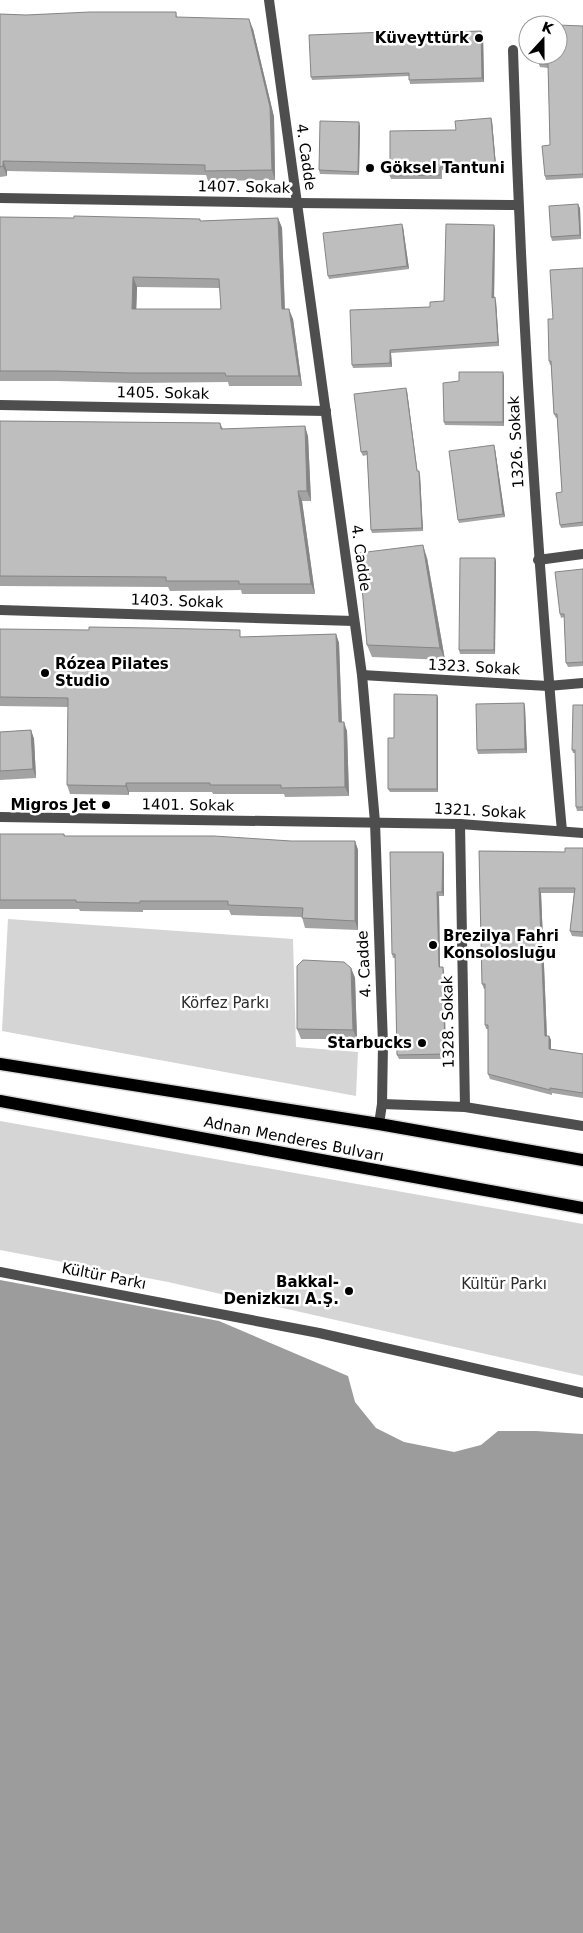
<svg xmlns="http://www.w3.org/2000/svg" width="583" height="1933" font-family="'DejaVu Sans',sans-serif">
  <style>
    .green { fill: #d5d5d5 }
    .water { fill: #9c9c9c }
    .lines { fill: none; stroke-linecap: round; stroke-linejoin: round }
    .primary-casing { stroke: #dbdbdb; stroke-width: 15 }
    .pedestrian { stroke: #4e4e4e; stroke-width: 10 }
    .minor { stroke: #4e4e4e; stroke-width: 10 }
    .tertiary { stroke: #4e4e4e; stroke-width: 10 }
    .primary { stroke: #000; stroke-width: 12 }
    .wall { fill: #a3a3a3; fill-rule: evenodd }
    .shaded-wall { fill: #858585 }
    .building { fill: #bebebe; stroke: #858585; fill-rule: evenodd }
    .poi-dot { fill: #000; stroke: #fff; stroke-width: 2 }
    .labels { text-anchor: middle; stroke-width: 5; stroke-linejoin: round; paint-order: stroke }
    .poi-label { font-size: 15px; font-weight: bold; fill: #000; stroke: #fff; text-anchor: end }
    .street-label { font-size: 15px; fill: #000; stroke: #fff }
    .park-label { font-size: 15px; fill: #2c2c2c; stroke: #fff }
  </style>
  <rect width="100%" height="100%" fill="#fff"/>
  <g class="green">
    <polygon points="8,919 293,939 296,1047 358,1052 356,1096 2,1031"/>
    <polygon points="0,1121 583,1224 583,1376 168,1282 0,1250"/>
  </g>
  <polygon class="water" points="0,1280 219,1321 348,1376 355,1402 376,1428 404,1442 454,1452 481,1445 498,1431 536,1431 583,1434 583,1933 0,1933"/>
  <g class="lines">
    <defs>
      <g id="primary">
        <polyline points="0,1064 379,1124 583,1160"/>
        <polyline points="0,1101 583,1208"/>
      </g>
    </defs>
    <use href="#primary" class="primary-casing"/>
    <polyline class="pedestrian" points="0,1272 319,1333 583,1393"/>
    <g class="minor">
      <path d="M513 50C521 311 538 571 562 831"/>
      <polyline points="0,198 297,203 518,205"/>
      <polyline points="0,405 326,411"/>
      <polyline points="538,560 583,554"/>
      <polyline points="0,610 354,621"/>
      <polyline points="362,675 548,686 583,683"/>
      <polyline points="0,817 460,824 583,833"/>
      <polyline points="382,1104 465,1107 460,824"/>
      <polyline points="465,1107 583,1126"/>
    </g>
    <polyline class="tertiary" points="269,0 362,675 375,822 383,1044 382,1104 379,1124"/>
    <use href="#primary" class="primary"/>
  </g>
  <g class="wall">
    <polygon points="176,12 177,17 253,29 274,117 275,180 208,181 206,175 7,171 7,176 0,177 0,14 26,15"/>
    <polygon points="583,26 583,178 546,180 545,176 550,145 548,68 540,67 539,64"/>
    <polygon points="481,31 483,35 484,82 410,84 409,76 312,80 311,77 387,32 388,34"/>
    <polygon points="491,118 492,121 496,166 442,170 442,179 391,179 390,176 456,130"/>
    <polygon points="360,126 359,175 320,174 319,170"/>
    <polygon points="580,208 581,239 552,241 551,237"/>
    <path d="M0 217 201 221 278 218 282 228 285 309 293 319 302 386H229L228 382 134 383 58 381H0ZM137 287 220 288 221 309H136Z"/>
    <polygon points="403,227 409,269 329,279 328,276"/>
    <polygon points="495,229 494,298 496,301 499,346 391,353 392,367 353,368 352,365 430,307 444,301"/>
    <polygon points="583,268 583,526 561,528 560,525 562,492 557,418 556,418 554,414 551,365 550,365 549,361 553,319"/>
    <polygon points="504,376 504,426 445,425 444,422 459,381"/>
    <polygon points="407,391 417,471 419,471 420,475 423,531 372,533 371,530 367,455 363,456 361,452"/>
    <polygon points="0,421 220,423 223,429 308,436 311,501 302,501 315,594 242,594 241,590 170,591 168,587 0,586"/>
    <polygon points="495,449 505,517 459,523 458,520"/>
    <polygon points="427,558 445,660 372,657 367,645"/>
    <polygon points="495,558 496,562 495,654 460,654 459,650"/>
    <polygon points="583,569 583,666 568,667 566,663 564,617 561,618 560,614"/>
    <polygon points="0,629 243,637 336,634 339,643 342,722 347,731 349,796 285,797 284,794 213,794 212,792 129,792 129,795 70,794 67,785 68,707 0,706"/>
    <polygon points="438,698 438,792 390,792 388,789 394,738"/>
    <polygon points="524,703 525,707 527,753 478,754 477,750"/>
    <polygon points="583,705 583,811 577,811 576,807 575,753 573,753 572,750"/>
    <polygon points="31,730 34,739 36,778 0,780 0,732"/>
    <polygon points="0,834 64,834 65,836 291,841 355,841 358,850 358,930 305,928 302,917 231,915 229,910 143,910 143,912 80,911 79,909 0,909"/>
    <polygon points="583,848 583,937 572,936 570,931 574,893 541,893 547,1036 549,1036 551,1040 551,1049 583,1054 583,1098 552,1093 552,1095 490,1079 488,1074 488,1029 486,1029 485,1025 485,989 484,989 482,984 479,851 565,852"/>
    <polygon points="443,852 444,856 444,896 439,896 440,967 444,971 446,1059 399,1059 397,1055 395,958 393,958 392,954"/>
    <polygon points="351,968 355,978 357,1039 301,1039 297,1029"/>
  </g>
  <g class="shaded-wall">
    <polygon points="249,19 253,29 274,117 275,180 272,170"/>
    <polygon points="481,31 483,35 484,82 482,78"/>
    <polygon points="491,118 492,121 496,166 495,162"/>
    <polygon points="359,122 360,126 359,175 358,172"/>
    <polygon points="3,161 7,171 7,176 3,166"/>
    <polygon points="578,204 580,208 581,239 580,235"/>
    <polygon points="278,218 282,228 285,319 282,309"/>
    <polygon points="402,224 403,227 409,269 407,266"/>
    <polygon points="494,225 495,229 494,301 492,298"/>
    <polygon points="133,277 137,287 136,319 132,309"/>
    <polygon points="495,297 496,301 499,346 498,342"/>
    <polygon points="289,309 293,319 302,386 299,376"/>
    <polygon points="390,350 391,353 392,367 390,363"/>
    <polygon points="503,372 504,376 504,426 503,422"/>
    <polygon points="406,388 407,391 418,475 417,471"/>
    <polygon points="305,426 308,436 311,501 307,491"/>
    <polygon points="494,445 495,449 505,517 503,514"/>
    <polygon points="419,471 420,475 423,531 422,528"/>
    <polygon points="298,491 302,501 315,594 311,584"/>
    <polygon points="423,545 427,558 445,660 440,648"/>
    <polygon points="495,558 496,562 495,654 494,650"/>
    <polygon points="336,634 339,643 342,731 339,722"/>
    <polygon points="437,695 438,698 438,792 437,789"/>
    <polygon points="524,703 525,707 527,753 525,749"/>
    <polygon points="344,722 347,731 349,796 345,787"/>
    <polygon points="31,730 34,739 36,778 33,769"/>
    <polygon points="126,783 129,792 129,795 126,786"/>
    <polygon points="355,841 358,850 358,930 355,921"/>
    <polygon points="443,852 444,856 444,896 442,892"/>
    <polygon points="539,888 541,893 547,1040 545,1036"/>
    <polygon points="437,892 439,896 440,971 439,967"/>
    <polygon points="443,967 444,971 446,1059 445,1054"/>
    <polygon points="351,968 355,978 357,1039 353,1030"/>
    <polygon points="549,1036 551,1040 551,1053 549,1049"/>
  </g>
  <g class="building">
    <polygon points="90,12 176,12 176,17 249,19 270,107 272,170 205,171 205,165 3,161 3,166 0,167 0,14 26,15"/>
    <polygon points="558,25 583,26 583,174 545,176 542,146 550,145 548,64 539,64 540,55 558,55"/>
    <polygon points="481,31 482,78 409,80 409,73 311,77 309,35 387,32 387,34"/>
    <polygon points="491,118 495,162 440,167 440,175 390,176 390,131 456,130 455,121"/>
    <polygon points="320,121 359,122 358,172 319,170"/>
    <polygon points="578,204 580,235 551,237 549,206"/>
    <path d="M74 216 200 219V221L278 218 282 309H289L299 376H226L225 373H130L55 371H0V217L74 218ZM133 277 219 279 221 309H132Z"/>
    <polygon points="402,224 407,266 328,276 323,233"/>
    <polygon points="446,224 494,225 492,298 495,297 498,342 390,350 390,363 352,365 350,310 430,307 430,302 444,301"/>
    <polygon points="583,268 583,522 560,525 556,493 562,492 557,414 554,414 551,361 549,361 548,319 553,319 550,270"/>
    <polygon points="459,372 503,372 503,422 444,422 443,383 459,381"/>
    <polygon points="406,388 417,471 419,471 422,528 371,530 367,451 361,452 354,394"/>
    <polygon points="0,421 220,423 221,429 305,426 307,491 298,491 311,584 239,584 239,581 166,581 166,577 0,576"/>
    <polygon points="494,445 503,514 458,520 449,451"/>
    <polygon points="423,545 440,648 367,645 359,553"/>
    <polygon points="460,558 495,558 494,650 459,650"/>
    <polygon points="583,569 583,662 566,663 564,614 560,614 555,572"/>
    <polygon points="89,627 152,628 240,630 240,637 336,634 339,722 344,722 345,787 281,788 281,785 210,785 210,783 126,783 126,786 67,785 68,698 0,697 0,629 89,630"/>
    <polygon points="394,694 437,695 437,789 388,789 388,738 394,738"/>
    <polygon points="524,703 525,749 477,750 476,704"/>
    <polygon points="573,705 583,705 583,807 576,807 575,750 572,750"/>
    <polygon points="31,730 33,769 0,771 0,732"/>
    <polygon points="0,834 64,834 64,836 214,836 291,841 355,841 355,921 302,918 303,908 228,905 228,901 140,901 140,903 76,902 76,900 0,900"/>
    <polygon points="565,848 583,848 583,932 570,931 575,888 539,888 545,1036 549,1036 549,1049 583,1054 583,1093 550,1088 550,1090 488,1074 488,1025 485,1025 485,984 482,984 479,851 565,852"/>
    <polygon points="390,852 443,852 442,892 437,892 439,967 443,967 445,1054 397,1055 395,954 392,954"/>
    <polygon points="303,960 344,962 351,968 353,1030 297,1029 297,966"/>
  </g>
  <g class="poi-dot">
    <circle cx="479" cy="38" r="5"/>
    <circle cx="370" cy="168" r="5"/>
    <circle cx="45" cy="673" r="5"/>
    <circle cx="106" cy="805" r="5"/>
    <circle cx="433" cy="945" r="5"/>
    <circle cx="422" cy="1043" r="5"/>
    <circle cx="349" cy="1291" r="5"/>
  </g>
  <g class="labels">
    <g class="poi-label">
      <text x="469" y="43">Küveyttürk</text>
      <text x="380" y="173" text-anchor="start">Göksel Tantuni</text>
      <text x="55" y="669" text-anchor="start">Rózea Pilates<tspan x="55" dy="17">Studio</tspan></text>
      <text x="96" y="810">Migros Jet</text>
      <text x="443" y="941" text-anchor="start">Brezilya Fahri<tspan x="443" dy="17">Konsolosluğu</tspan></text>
      <text x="412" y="1048">Starbucks</text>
      <text x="339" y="1287">Bakkal-<tspan x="339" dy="17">Denizkızı A.Ş.</tspan></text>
    </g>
    <g class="street-label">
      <text transform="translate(306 157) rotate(82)" y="5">4. Cadde</text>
      <text transform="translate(244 187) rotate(1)" y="5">1407. Sokak</text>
      <text transform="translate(163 393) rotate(1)" y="5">1405. Sokak</text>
      <text transform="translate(516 442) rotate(-93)" y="5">1326. Sokak</text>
      <text transform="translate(361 558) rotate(82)" y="5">4. Cadde</text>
      <text transform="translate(177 601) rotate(2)" y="5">1403. Sokak</text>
      <text transform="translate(474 667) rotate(3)" y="5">1323. Sokak</text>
      <text transform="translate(188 805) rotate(1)" y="5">1401. Sokak</text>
      <text transform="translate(480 811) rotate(3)" y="5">1321. Sokak</text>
      <text transform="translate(364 964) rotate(-93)" y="5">4. Cadde</text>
      <text transform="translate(448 1022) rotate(-91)" y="5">1328. Sokak</text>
      <text transform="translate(294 1139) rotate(11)" y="5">Adnan Menderes Bulvarı</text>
      <text transform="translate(104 1276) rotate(11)" y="5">Kültür Parkı</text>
    </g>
    <g class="park-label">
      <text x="225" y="1008">Körfez Parkı</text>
      <text x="504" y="1289">Kültür Parkı</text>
    </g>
  </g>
  <g transform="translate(543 40) rotate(21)"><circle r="24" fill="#ffffff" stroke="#999999"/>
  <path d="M0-4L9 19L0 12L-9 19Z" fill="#000000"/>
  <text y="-8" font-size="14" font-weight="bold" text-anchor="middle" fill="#000000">K</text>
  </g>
</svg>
